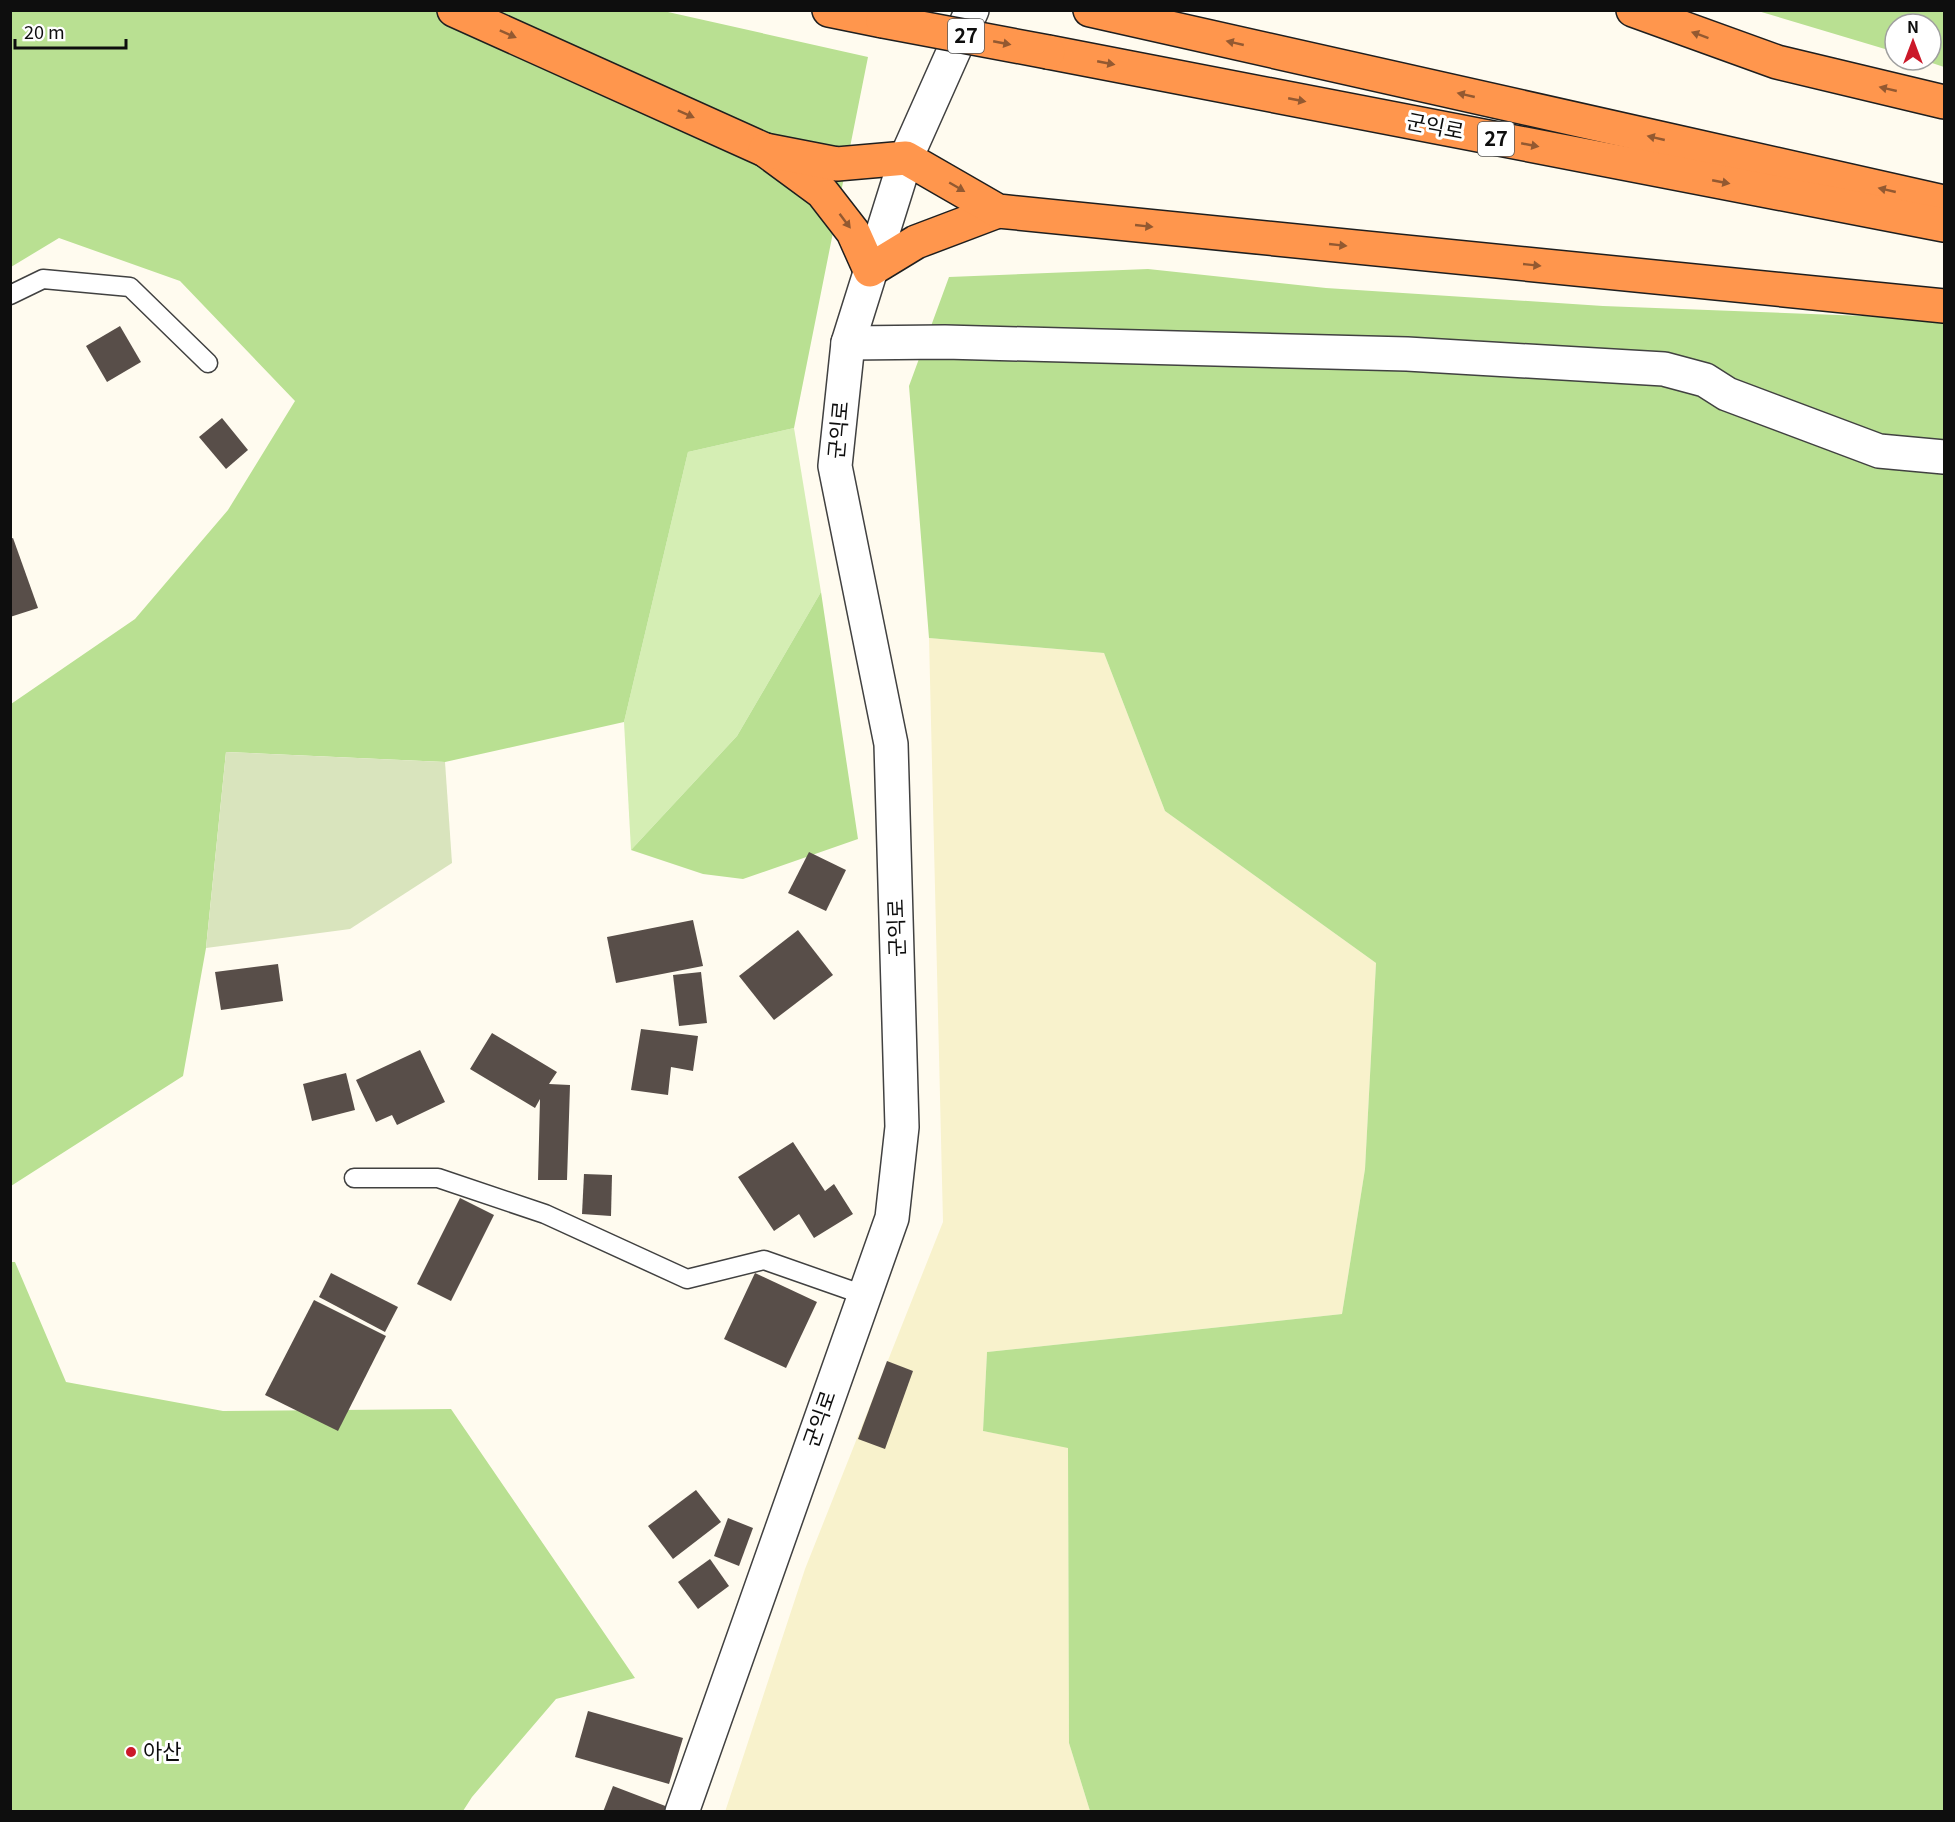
<svg xmlns="http://www.w3.org/2000/svg" width="1955" height="1822" font-family="Georgia,'Noto Sans KR',serif">
  <style>
    .farmland { fill: #f8f2cc }
    .green { fill: #d5eeb4 }
    .forest { fill: #b9e092 }
    .cemetery { fill: #d9e4bd }
    .building { fill: #584e49 }
    .lines { fill: none; stroke-linecap: round; stroke-linejoin: round }
    .lane-casing { stroke: #414141; stroke-width: 21 }
    .street-casing { stroke: #414141; stroke-width: 36 }
    .highway-casing { stroke: #1f1f1f; stroke-width: 36 }
    .lane { stroke: #fff; stroke-width: 18 }
    .street { stroke: #fff; stroke-width: 33 }
    .highway { stroke: #ff964d; stroke-width: 33 }
    .highway-bridge-casing { stroke: #1f1f1f; stroke-width: 36; stroke-linecap: butt }
    .highway-bridge { stroke: #ff964d; stroke-width: 33 }
    .oneway { fill: #935931 }
    .poi-dot { fill: #cb1829; stroke: #fff; stroke-width: 2 }
    .labels { text-anchor: middle; stroke-width: 6; stroke-linejoin: round; paint-order: stroke }
    .shield { fill: #fff; stroke: #565656; stroke-width: 1.5 }
    .shield-label { font-size: 20px; font-weight: bold; fill: #0e0e0e }
    .street-label { font-size: 21px; fill: #0e0e0e; stroke: #fff }
    .poi-label { font-size: 21px; fill: #0e0e0e; stroke: #fff; text-anchor: start }
  </style>
  <rect width="100%" height="100%" fill="#fffbef"/>
  <polygon class="farmland" points="929,638 1104,653 1165,811 1376,963 1365,1169 1342,1314 987,1352 983,1431 1068,1447 1069,1743 1090,1811 725,1812 805,1569 943,1222"/>
  <polygon class="green" points="794,428 821,592 737,736 631,850 624,722 688,452"/>
  <g class="forest">
    <polygon points="659,10 868,57 794,428 688,452 624,722 445,762 226,752 206,948 183,1076 11,1186 11,704 135,619 228,510 295,401 180,281 59,238 11,267 11,11"/>
    <polygon points="1758,11 1944,11 1944,67 1923,60 1931,60 1931,24 1895,24 1895,52"/>
    <polygon points="1148,269 1326,288 1603,306 1944,319 1944,1811 1090,1811 1069,1743 1068,1448 983,1431 987,1352 1342,1314 1365,1169 1376,963 1165,811 1104,653 929,638 909,386 949,277"/>
    <polygon points="821,592 858,839 743,879 703,874 631,850 737,736"/>
    <polygon points="10,1262 15,1262 66,1382 223,1411 451,1409 635,1678 556,1699 472,1797 463,1811 11,1811"/>
  </g>
  <polygon class="cemetery" points="226,752 445,762 452,863 350,929 206,948"/>
  <g class="building">
    <polygon points="120,326 141,362 107,382 86,346"/>
    <polygon points="222,418 248,450 226,469 199,437"/>
    <polygon points="13,538 38,608 10,617 10,539"/>
    <polygon points="809,852 846,870 826,911 788,893"/>
    <polygon points="693,920 703,966 616,983 607,937"/>
    <polygon points="798,930 833,975 774,1020 739,976"/>
    <polygon points="278,964 283,1001 221,1010 215,972"/>
    <polygon points="701,972 707,1023 679,1026 673,975"/>
    <polygon points="641,1029 698,1036 693,1071 671,1067 668,1095 631,1090"/>
    <polygon points="492,1033 557,1072 549,1084 570,1085 567,1180 538,1180 540,1099 535,1108 470,1069"/>
    <polygon points="420,1050 445,1102 397,1125 392,1115 376,1122 356,1080"/>
    <polygon points="346,1073 355,1110 312,1121 303,1084"/>
    <polygon points="793,1142 825,1191 834,1184 853,1214 814,1238 799,1214 774,1231 738,1177"/>
    <polygon points="584,1174 612,1175 611,1216 582,1214"/>
    <polygon points="460,1198 494,1215 451,1301 417,1284"/>
    <polygon points="331,1273 398,1307 385,1332 319,1297"/>
    <polygon points="755,1273 817,1302 786,1368 724,1339"/>
    <polygon points="314,1300 386,1336 338,1431 265,1395"/>
    <polygon points="887,1361 913,1371 885,1449 858,1439"/>
    <polygon points="696,1490 721,1522 673,1559 648,1526"/>
    <polygon points="728,1518 753,1528 739,1566 714,1556"/>
    <polygon points="710,1559 729,1586 698,1609 678,1582"/>
    <polygon points="588,1711 683,1738 669,1784 575,1757"/>
    <polygon points="613,1786 668,1807 666,1812 603,1812"/>
  </g>
  <g class="lines">
    <defs>
      <g id="lane">
        <polyline points="10,295 43,279 130,287 208,363"/>
        <polyline points="354,1178 438,1178 545,1214 687,1279 764,1260 864,1295"/>
      </g>
      <g id="street">
        <polyline points="848,343 945,342 1407,354 1664,369 1705,380 1727,394 1879,451 1944,457"/>
        <polyline points="682,1812 892,1218 902,1127 891,744 835,466 848,343 906,158 972,10"/>
      </g>
      <g id="highway">
        <polyline points="454,10 765,150 822,192 853,232 870,270 916,242 998,211"/>
        <polyline points="829,10 883,21"/>
        <polyline points="1090,10 1944,202"/>
        <polyline points="1633,10 1777,62 1944,102"/>
        <polyline points="1048,52 1944,225"/>
        <polyline points="765,150 837,164 906,158 998,211 1944,306"/>
      </g>
    </defs>
    <use href="#lane" class="lane-casing"/>
    <use href="#street" class="street-casing"/>
    <use href="#highway" class="highway-casing"/>
    <use href="#lane" class="lane"/>
    <use href="#street" class="street"/>
    <use href="#highway" class="highway"/>
    <defs>
      <polyline id="highway-bridge" points="883,21 1048,52"/>
    </defs>
    <use href="#highway-bridge" class="highway-bridge-casing"/>
    <use href="#highway-bridge" class="highway-bridge"/>
  </g>
  <defs><path id="oneway-solid" d="M-6-.8H1V-3.2L6.5 0L1 3.2V.8H-6Z" transform="scale(1.5)"/></defs>
  <g class="oneway">
    <use href="#oneway-solid" transform="translate(508 34) rotate(24)"/>
    <use href="#oneway-solid" transform="translate(1700 35) rotate(-160)"/>
    <use href="#oneway-solid" transform="translate(1002 43) rotate(11)"/>
    <use href="#oneway-solid" transform="translate(1235 43) rotate(-167)"/>
    <use href="#oneway-solid" transform="translate(1106 63) rotate(11)"/>
    <use href="#oneway-solid" transform="translate(1888 89) rotate(-167)"/>
    <use href="#oneway-solid" transform="translate(1466 95) rotate(-167)"/>
    <use href="#oneway-solid" transform="translate(1297 100) rotate(11)"/>
    <use href="#oneway-solid" transform="translate(686 114) rotate(24)"/>
    <use href="#oneway-solid" transform="translate(1656 138) rotate(-167)"/>
    <use href="#oneway-solid" transform="translate(1530 145) rotate(11)"/>
    <use href="#oneway-solid" transform="translate(1721 182) rotate(11)"/>
    <use href="#oneway-solid" transform="translate(957 187) rotate(30)"/>
    <use href="#oneway-solid" transform="translate(1887 190) rotate(-167)"/>
    <use href="#oneway-solid" transform="translate(845 221) rotate(53)"/>
    <use href="#oneway-solid" transform="translate(1144 226) rotate(6)"/>
    <use href="#oneway-solid" transform="translate(1338 245) rotate(6)"/>
    <use href="#oneway-solid" transform="translate(1532 265) rotate(6)"/>
  </g>
  <circle class="poi-dot" cx="131" cy="1752" r="6"/>
  <g class="labels">
    <g class="shield">
      <rect x="948" y="19" width="36" height="34" rx="4.5"/>
      <rect x="1478" y="122" width="36" height="34" rx="4.5"/>
    </g>
    <g class="shield-label">
      <text x="966" y="43">27</text>
      <text x="1496" y="146">27</text>
    </g>
    <g class="street-label">
      <text transform="translate(1435 127) rotate(11)" y="7">군익로</text>
      <text transform="translate(839 430) rotate(-85)" y="7">군익로</text>
      <text transform="translate(897 928) rotate(-92)" y="7">군익로</text>
      <text transform="translate(820 1419) rotate(-71)" y="7">군익로</text>
    </g>
    <g class="poi-label">
      <text x="143" y="1759">아산</text>
    </g>
  </g>
  <rect width="1955" height="1822" fill="none" stroke="#0e0e0e" stroke-width="24"/>
  <g transform="translate(1913 42)"><circle r="28" fill="#ffffff" stroke="#9f9f9f" stroke-width="1.5"/>
  <path d="M0-4.5L10 22L0 15L-10 22Z" fill="#cb1829"/>
  <text y="-9" font-size="16" font-weight="bold" text-anchor="middle" fill="#0e0e0e">N</text>
  </g>
  <path d="M15 39v9h111v-9" fill="none" stroke="#0e0e0e" stroke-width="3"/>
  <text x="24" y="39" font-size="18" fill="#0e0e0e" stroke="#ffffff" stroke-width="4.5" paint-order="stroke">20 m</text>
</svg>
